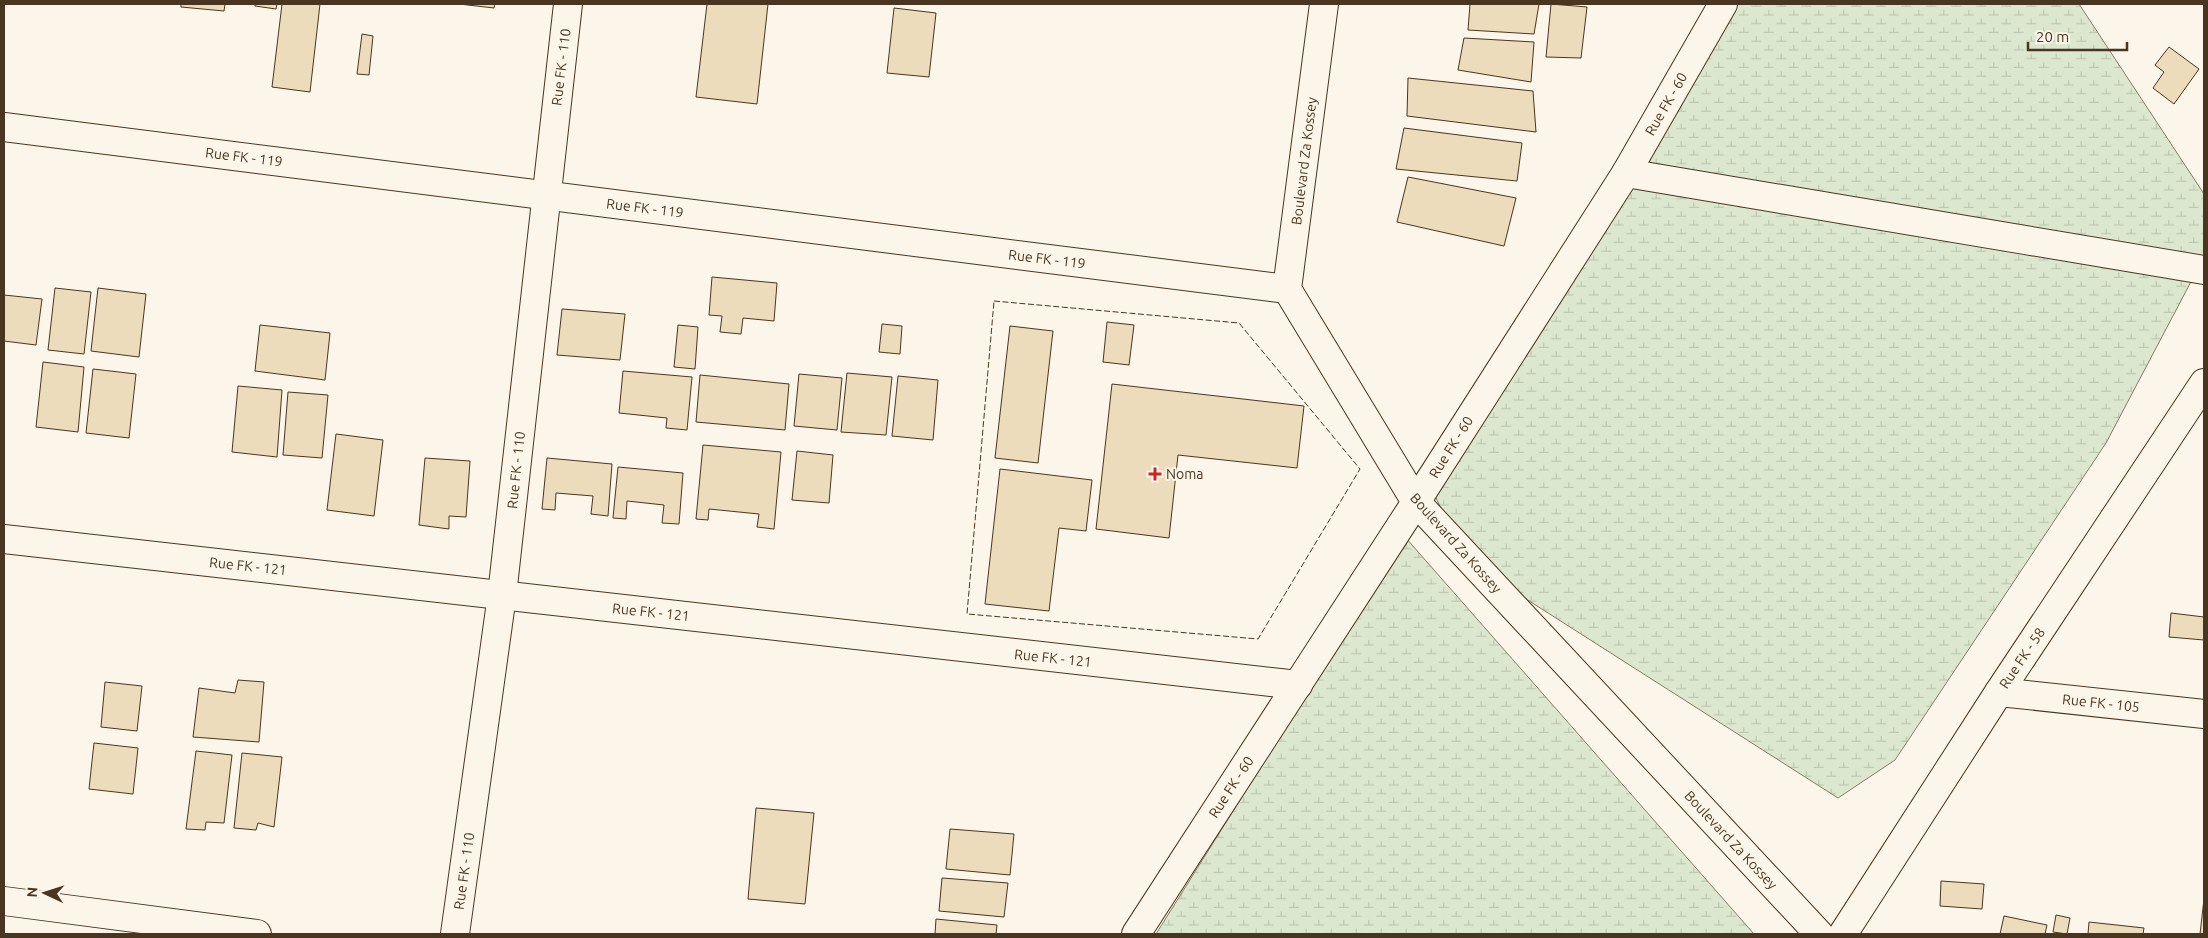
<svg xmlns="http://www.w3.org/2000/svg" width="2208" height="938" font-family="Ubuntu,sans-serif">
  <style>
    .wetland { fill: url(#wetland-marsh); stroke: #887966 }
    .building { fill: #ecdcbc; stroke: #4a3520 }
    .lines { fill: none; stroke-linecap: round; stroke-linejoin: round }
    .street-casing { stroke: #4a3520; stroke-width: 30 }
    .street { stroke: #fbf6e9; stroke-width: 28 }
    .fence { stroke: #4a3520; stroke-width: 1; stroke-dasharray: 6 2.5; stroke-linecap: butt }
    .poi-dot { fill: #c62828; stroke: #fbf6e9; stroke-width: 2 }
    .labels { text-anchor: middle; stroke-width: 4; stroke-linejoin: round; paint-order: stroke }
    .street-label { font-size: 14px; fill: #4a3520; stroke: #fbf6e9 }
    .poi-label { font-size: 14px; fill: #4a3520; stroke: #fbf6e9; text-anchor: start }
  </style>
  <defs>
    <pattern id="wetland-marsh" width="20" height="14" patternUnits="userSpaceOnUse" patternTransform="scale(1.25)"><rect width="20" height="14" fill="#dce7d0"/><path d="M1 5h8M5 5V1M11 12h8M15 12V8" fill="none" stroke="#bec7b2"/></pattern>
  </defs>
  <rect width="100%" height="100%" fill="#fbf6e9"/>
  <g class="wetland">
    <polygon points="1733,4 2079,4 2204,194 2204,257 2106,443 1895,760 1838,798 1465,560 1431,487"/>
    <polygon points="1405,537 1754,934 1156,934"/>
  </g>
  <g class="building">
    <polygon points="181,4 225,4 224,11 181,7"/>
    <polygon points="255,4 277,4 276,9 255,6"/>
    <polygon points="282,4 320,4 310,92 272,87"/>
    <polygon points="459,4 495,4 494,8"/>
    <polygon points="707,4 768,4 757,104 696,97"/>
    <polygon points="1470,4 1539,4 1534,34 1468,30"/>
    <polygon points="1551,4 1587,7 1581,58 1546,57"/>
    <polygon points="894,8 936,13 929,77 887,73"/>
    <polygon points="362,34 373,36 369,75 357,74"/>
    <polygon points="1464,38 1534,42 1531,82 1458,70"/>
    <polygon points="2169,47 2199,69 2174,104 2153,88 2164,72 2155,65"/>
    <polygon points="1408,78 1533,91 1536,132 1407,116"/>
    <polygon points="1404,128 1522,143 1517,181 1396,169"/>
    <polygon points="1408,177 1516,198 1504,246 1397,222"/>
    <polygon points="712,277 777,283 774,321 743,318 741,334 720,332 722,316 709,315"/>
    <polygon points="55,288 91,292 84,354 48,350"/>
    <polygon points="98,288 146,294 139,357 91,351"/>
    <polygon points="4,295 42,299 36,345 4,341"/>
    <polygon points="562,309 625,314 620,360 557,355"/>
    <polygon points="1107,322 1134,325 1129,365 1103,362"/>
    <polygon points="882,324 902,326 900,354 879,352"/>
    <polygon points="260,325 330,333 325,380 255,371"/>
    <polygon points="678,325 698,327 695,369 674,367"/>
    <polygon points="1010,326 1053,331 1038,463 995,458"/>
    <polygon points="43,362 84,367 78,432 36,427"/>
    <polygon points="93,369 136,374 129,438 86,433"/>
    <polygon points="623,371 692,377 687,430 666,428 667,418 619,413"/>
    <polygon points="847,373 892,377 886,435 841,432"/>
    <polygon points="799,374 842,378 837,430 794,426"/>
    <polygon points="700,375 789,384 785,430 696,422"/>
    <polygon points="898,376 938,380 933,440 892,436"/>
    <polygon points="1112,384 1304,406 1297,468 1178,455 1169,538 1096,529"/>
    <polygon points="238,386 282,390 277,457 232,452"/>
    <polygon points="288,392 328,395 322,458 283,455"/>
    <polygon points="336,434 383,440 374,516 327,510"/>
    <polygon points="703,445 781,452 774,529 757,527 759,514 709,509 708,520 696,519"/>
    <polygon points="797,451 833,455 829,503 792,500"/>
    <polygon points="425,458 470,461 466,517 449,516 449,529 419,525"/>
    <polygon points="547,458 612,464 608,516 591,514 593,496 556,493 555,510 542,509"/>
    <polygon points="618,467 683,473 679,524 662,523 664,505 627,501 626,519 613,518"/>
    <polygon points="1000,469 1092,480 1086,531 1059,528 1049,611 985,604"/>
    <polygon points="2171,613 2204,617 2204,640 2169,637"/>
    <polygon points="238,680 264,682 259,742 193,737 199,688 235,693"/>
    <polygon points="105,682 142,686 137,731 101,727"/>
    <polygon points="94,743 138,748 133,794 89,789"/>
    <polygon points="196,751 232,755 224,823 206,822 205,830 186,829"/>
    <polygon points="242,753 282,757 274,827 258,823 256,830 234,828"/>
    <polygon points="756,808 814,813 805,904 748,899"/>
    <polygon points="950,829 1014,834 1010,875 946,869"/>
    <polygon points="942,878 1008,883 1004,917 939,911"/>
    <polygon points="1941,881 1984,884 1982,909 1940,906"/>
    <polygon points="2204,899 2204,934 2200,934"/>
    <polygon points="2056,915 2070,918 2067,934 2053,932"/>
    <polygon points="2004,916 2047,925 2045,934 2000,934"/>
    <polygon points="936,919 997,925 996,934 935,934"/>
    <polygon points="2089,922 2144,928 2143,934 2088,934"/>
  </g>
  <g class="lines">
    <defs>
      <g id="street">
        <polyline points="1324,4 1287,289 1416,502 1819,934"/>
        <polyline points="4,127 1287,289"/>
        <polyline points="1626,173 2204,270"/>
        <polyline points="4,539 1298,685"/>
        <polyline points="1999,692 2204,714"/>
        <polyline points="4,901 257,934"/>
        <polyline points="455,934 502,595 568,4"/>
        <polyline points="1136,934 1416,502 1626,173 1723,4"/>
        <polyline points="1843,934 1999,692 2204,383"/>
      </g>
    </defs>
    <use href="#street" class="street-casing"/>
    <use href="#street" class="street"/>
    <polygon class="fence" points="994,301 1239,323 1360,469 1258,639 967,614"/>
  </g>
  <path class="poi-dot" d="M1152.5 466.5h5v5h5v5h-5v5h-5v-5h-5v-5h5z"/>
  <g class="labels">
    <g class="street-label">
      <text transform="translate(561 67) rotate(-83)" y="5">Rue FK - 110</text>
      <text transform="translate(1666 104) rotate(-60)" y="5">Rue FK - 60</text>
      <text transform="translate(244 157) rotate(7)" y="5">Rue FK - 119</text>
      <text transform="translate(1304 161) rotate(-83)" y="5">Boulevard Za Kossey</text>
      <text transform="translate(645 208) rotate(7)" y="5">Rue FK - 119</text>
      <text transform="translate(1047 259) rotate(7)" y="5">Rue FK - 119</text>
      <text transform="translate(1451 447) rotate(-58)" y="5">Rue FK - 60</text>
      <text transform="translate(516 470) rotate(-84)" y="5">Rue FK - 110</text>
      <text transform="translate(1456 543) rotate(48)" y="5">Boulevard Za Kossey</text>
      <text transform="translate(248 566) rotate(6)" y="5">Rue FK - 121</text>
      <text transform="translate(651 612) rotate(6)" y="5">Rue FK - 121</text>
      <text transform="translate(1053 658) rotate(6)" y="5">Rue FK - 121</text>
      <text transform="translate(2022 658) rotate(-56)" y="5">Rue FK - 58</text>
      <text transform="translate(2101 703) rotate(6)" y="5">Rue FK - 105</text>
      <text transform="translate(1231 787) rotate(-57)" y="5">Rue FK - 60</text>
      <text transform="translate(1731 840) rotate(47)" y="5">Boulevard Za Kossey</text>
      <text transform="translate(464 871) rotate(-82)" y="5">Rue FK - 110</text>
    </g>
    <g class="poi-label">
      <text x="1166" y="479">Noma</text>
    </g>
  </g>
  <rect width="2208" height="938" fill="none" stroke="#4a3520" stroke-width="10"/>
  <g transform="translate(45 893) rotate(274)" stroke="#fbf6e9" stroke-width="4" paint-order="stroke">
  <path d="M0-4L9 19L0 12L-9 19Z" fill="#4a3520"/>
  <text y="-8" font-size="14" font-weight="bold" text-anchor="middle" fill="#4a3520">N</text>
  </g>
  <path d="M2028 42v8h99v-8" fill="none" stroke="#4a3520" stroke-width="2.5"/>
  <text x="2036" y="42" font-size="15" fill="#4a3520" stroke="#fbf6e9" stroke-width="4" paint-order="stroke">20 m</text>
</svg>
